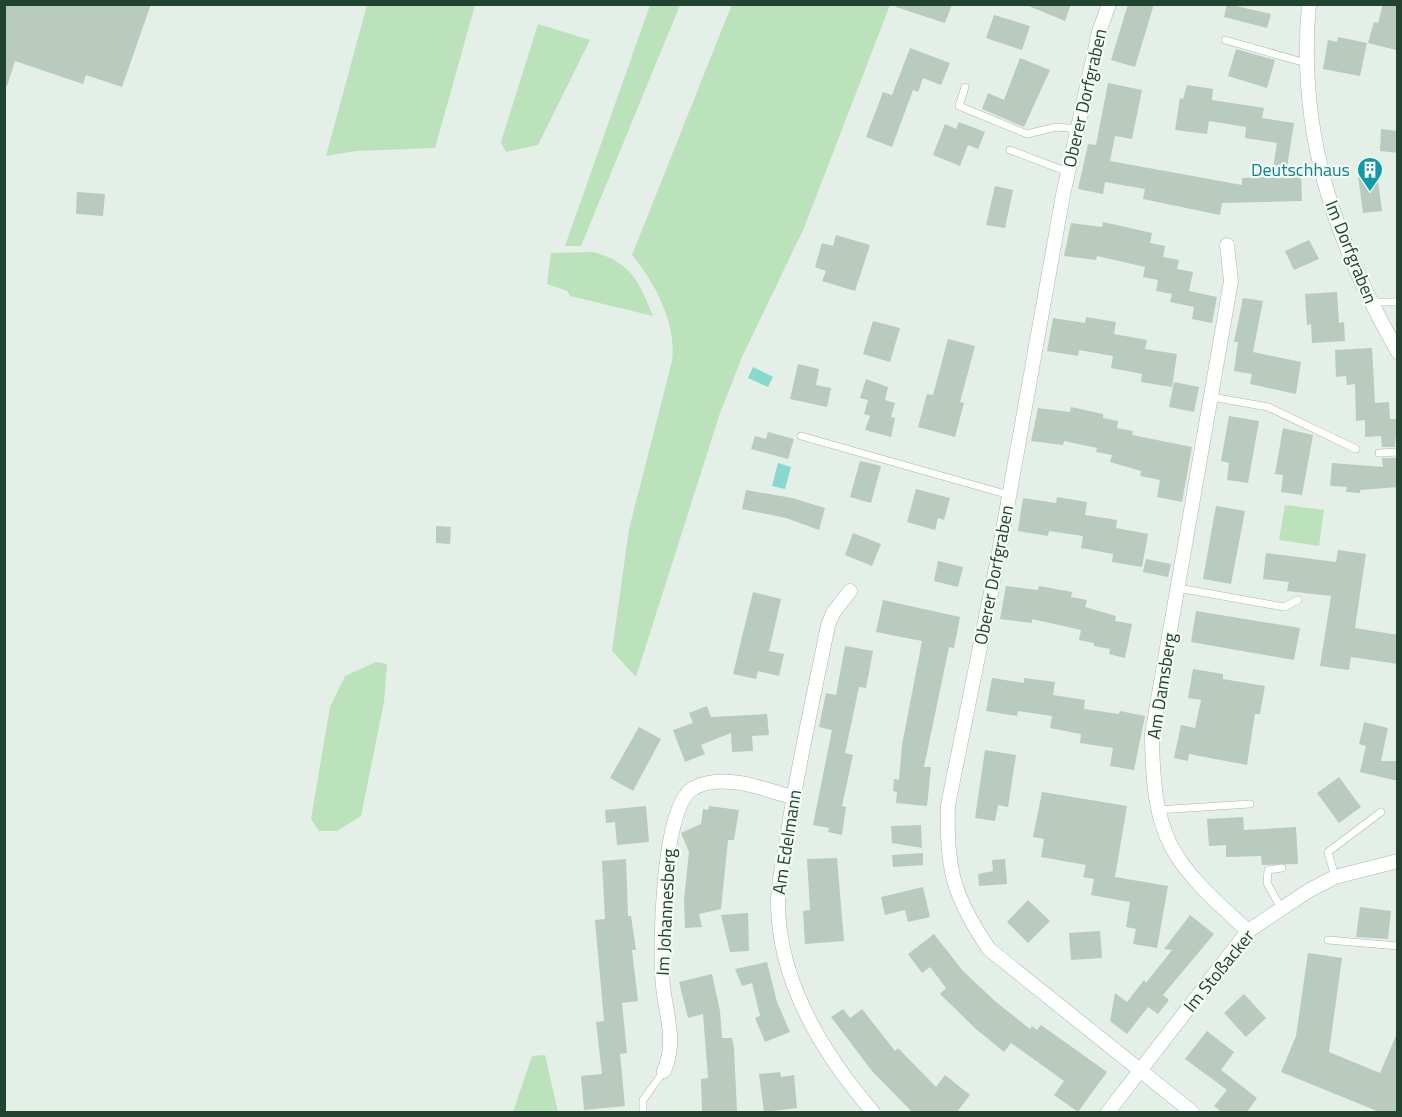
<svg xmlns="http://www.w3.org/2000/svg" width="1402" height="1117" font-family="'Titillium Web',sans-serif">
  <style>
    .green { fill: #bce2bb }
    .water { fill: #87d9ce }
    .building { fill: #b9cabf }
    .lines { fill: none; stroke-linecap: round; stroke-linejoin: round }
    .service-casing { stroke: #a6b8ac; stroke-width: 8 }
    .minor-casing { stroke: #a6b8ac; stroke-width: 15 }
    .service { stroke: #fff; stroke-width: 7 }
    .minor { stroke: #fff; stroke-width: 14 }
    .labels { text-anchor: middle; stroke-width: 4.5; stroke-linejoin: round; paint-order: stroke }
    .street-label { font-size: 18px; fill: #214330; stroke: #f5fbf6 }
    .culture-label { font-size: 18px; fill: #0d838f; stroke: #f5fbf6; text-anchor: end }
  </style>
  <rect width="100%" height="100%" fill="#e4efe7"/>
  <g class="green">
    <path d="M732 4 890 5 804 228 742 357 720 413 636 677 612 651 629 529 672 361C677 325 655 282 632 255Z"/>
    <polygon points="367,5 475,5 435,148 356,151 326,156"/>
    <polygon points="650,5 680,5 581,246 565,246"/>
    <polygon points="538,24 590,40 538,145 506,152 501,142"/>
    <path d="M594 252C632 263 639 282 653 316L570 296 567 291 547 284 551 253Z"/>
    <polygon points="1285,505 1324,510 1319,546 1279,540"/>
    <polygon points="376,662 387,664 384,702 361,816 337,831 319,831 311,819 330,707 345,676"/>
    <polygon points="545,1055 558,1112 513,1112 532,1056"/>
  </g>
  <g class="water">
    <polygon points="753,367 773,377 768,387 748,378"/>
    <polygon points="778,463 791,467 785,489 772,486"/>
  </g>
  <g class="building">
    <polygon points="4,4 151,4 122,87 86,75 83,84 15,61 7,86 4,86"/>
    <polygon points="896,4 952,4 945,23 896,7"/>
    <polygon points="1024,4 1071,4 1065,21"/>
    <polygon points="1128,4 1154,4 1135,67 1111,60"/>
    <polygon points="1227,4 1271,14 1267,28 1224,17"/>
    <polygon points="1383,4 1398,4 1396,50 1368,43 1374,22 1378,23"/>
    <polygon points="994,15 1030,26 1022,50 986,38"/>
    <polygon points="1338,37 1367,43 1360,76 1323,69 1328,40 1337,42"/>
    <polygon points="910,48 950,63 941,85 923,78 918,92 913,90 892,147 866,137 883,92 892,95"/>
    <polygon points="1236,49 1275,60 1267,88 1228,76"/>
    <polygon points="1020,58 1050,70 1024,127 982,109 988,93 1004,100"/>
    <polygon points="1108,83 1142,90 1132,139 1115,136 1110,161 1242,185 1242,178 1268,177 1268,174 1272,174 1277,143 1245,138 1246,127 1209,121 1207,134 1175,130 1180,98 1183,99 1187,85 1213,89 1212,100 1264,108 1262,118 1294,123 1286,174 1301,173 1302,201 1222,203 1220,215 1143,199 1145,189 1105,182 1103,194 1078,189 1088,144 1096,145"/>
    <polygon points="959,122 985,132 978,149 968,145 960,166 933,155 945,124 956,129"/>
    <polygon points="1381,129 1398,131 1398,153 1380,151"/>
    <polygon points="1377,174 1382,211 1363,213 1358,176"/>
    <polygon points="995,186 1013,190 1005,228 986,225"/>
    <polygon points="77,192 105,194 103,216 76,214"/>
    <polygon points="1103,222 1152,233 1150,243 1165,246 1163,257 1179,260 1177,269 1193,272 1189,291 1217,297 1212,323 1192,319 1194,307 1170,302 1172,294 1156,291 1158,280 1143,277 1145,267 1097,256 1096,260 1064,256 1071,223 1102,227"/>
    <polygon points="836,235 870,245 855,291 822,281 826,271 815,267 822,243 833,246"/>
    <polygon points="1309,240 1319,259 1294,270 1285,251"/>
    <polygon points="1337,292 1339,323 1344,322 1345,341 1312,343 1311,324 1307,325 1305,294"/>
    <polygon points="1243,298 1263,301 1253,352 1301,362 1296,394 1250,384 1252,374 1234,371 1238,342 1234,342"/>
    <polygon points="1086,317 1116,322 1114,334 1147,340 1145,349 1177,354 1172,387 1141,382 1142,374 1111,368 1113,356 1079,350 1078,356 1047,351 1053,318 1085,323"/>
    <polygon points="873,321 900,328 890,362 863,354"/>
    <polygon points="948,339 975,346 960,402 964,403 955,437 918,427 927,394 933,395"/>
    <polygon points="1372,348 1375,403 1389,402 1390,419 1397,419 1395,447 1382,447 1381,436 1365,437 1365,420 1356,421 1355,384 1347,385 1346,376 1336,377 1335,350"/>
    <polygon points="798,364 819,369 816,385 831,388 827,407 790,399"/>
    <polygon points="866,379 888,387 885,400 895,403 891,417 895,418 891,437 865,430 870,416 864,414 868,400 860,398"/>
    <polygon points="1174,382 1199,387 1194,412 1169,407"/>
    <polygon points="1071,407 1103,414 1103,418 1118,421 1117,428 1133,431 1132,435 1192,447 1182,502 1157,497 1160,480 1140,476 1141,471 1110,462 1112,455 1096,452 1097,448 1064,441 1063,445 1031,441 1038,408 1070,412"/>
    <polygon points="1229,416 1259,421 1248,483 1227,480 1229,463 1221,461"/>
    <polygon points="1283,428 1313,435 1302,495 1281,492 1283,475 1275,474"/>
    <polygon points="768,432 794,439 788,459 751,449 755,436 766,439"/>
    <polygon points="1382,458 1396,458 1398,487 1360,490 1360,493 1346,492 1347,487 1330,486 1332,463 1383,467"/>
    <polygon points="860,461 881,466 871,503 850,497"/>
    <polygon points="916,489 950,498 944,520 938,518 935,530 907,522"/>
    <polygon points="746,490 792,498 825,508 819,530 786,518 742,509"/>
    <polygon points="1057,497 1087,502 1085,515 1117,520 1116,528 1148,534 1142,567 1112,562 1113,554 1081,548 1083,536 1049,531 1048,536 1018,531 1023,498 1056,503"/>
    <polygon points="1216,506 1245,511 1231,584 1203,579"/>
    <polygon points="436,526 451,527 450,544 436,543"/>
    <polygon points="853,533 881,544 872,566 845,555"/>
    <polygon points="1338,550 1366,554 1355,628 1398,635 1398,664 1351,657 1349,670 1320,666 1331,596 1287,591 1289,582 1263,579 1266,553 1336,562"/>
    <polygon points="1146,559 1171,564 1168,577 1143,572"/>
    <polygon points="938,561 963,567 958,587 934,581"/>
    <polygon points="1006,586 1038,590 1039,586 1072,592 1071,597 1087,600 1085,607 1116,616 1115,621 1132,624 1125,658 1109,654 1110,649 1094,646 1094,643 1079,640 1081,630 1032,619 1032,623 1000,619"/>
    <polygon points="753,592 781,599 769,651 784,654 779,676 758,671 756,679 733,674"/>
    <polygon points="883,600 960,617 954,648 949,647 924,767 931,767 927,806 896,803 897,792 893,791 894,779 899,780 902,745 922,641 876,632"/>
    <polygon points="1196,611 1300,628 1294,660 1191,642"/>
    <polygon points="845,646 873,651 866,688 859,687 845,753 853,755 842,806 846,807 842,835 828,832 829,828 813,825 832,730 819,727 826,693 836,695"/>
    <polygon points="1193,669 1223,674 1223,679 1265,686 1260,714 1255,714 1247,765 1189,754 1188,761 1174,758 1181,725 1195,728 1201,700 1188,698"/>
    <polygon points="992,678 1024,683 1024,678 1055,682 1053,695 1085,700 1084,709 1119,714 1120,711 1145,716 1134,770 1110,766 1113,748 1080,743 1081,734 1050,728 1052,716 1018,711 1017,716 986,711"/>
    <polygon points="707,706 711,717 767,714 769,735 752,736 753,751 732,752 731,733 701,745 705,754 685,762 673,730 693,723 689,713"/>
    <polygon points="1364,722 1388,728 1381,761 1398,761 1398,781 1360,772 1366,746 1359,744"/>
    <polygon points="639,727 661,739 633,791 610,778"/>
    <polygon points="985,750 1016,755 1008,807 998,805 995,821 975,818"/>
    <polygon points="1339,777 1361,807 1339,823 1317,793"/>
    <polygon points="1042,792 1127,806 1115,877 1168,886 1157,948 1133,944 1136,929 1126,927 1130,902 1091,895 1094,879 1083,877 1086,865 1041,857 1044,839 1033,837"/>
    <polygon points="646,806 649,842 617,845 615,822 606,823 605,810"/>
    <polygon points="709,806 739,810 734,840 728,840 721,909 699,914 702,927 685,928 684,900 689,852 681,833 701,824 703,809 708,810"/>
    <polygon points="1243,817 1244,830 1296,827 1298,864 1262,865 1261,856 1226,857 1226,845 1209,846 1207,819"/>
    <polygon points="921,825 922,848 892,843 891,826"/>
    <polygon points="923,853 923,865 893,867 892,855"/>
    <polygon points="837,858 844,941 805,944 803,911 810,910 807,859"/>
    <polygon points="626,859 628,916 631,916 636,950 632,950 638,1001 622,1003 627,1053 620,1054 625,1106 584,1110 581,1076 602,1074 596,1022 604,1021 595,920 605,919 602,861"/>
    <polygon points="1005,859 1007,884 979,886 978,874 993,871 992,860"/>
    <polygon points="923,887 930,917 908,922 905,910 885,915 881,897"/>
    <polygon points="1028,900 1050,921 1028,943 1007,922"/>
    <polygon points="1360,907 1391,911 1388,939 1356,937"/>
    <polygon points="748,913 749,951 730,952 721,915"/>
    <polygon points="1190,915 1214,934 1163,995 1169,1000 1158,1014 1148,1007 1127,1034 1110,1021 1115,993 1127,1002 1144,980 1146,983 1172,950 1164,949"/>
    <polygon points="1100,931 1102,958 1071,960 1069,933"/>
    <polygon points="934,934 963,971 996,1002 1030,1029 1032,1026 1037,1030 1041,1025 1107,1072 1078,1112 1054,1095 1064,1081 1011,1043 1004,1052 976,1029 940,994 946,988 930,967 922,973 908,954"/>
    <polygon points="1308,953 1342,958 1329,1052 1380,1073 1398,1031 1398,1113 1382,1113 1281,1072 1296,1036"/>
    <polygon points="767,962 777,1002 790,1032 765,1042 755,1018 760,1016 752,983 742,986 735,969"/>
    <polygon points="712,974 720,1011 722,1038 732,1038 734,1048 737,1111 702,1112 701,1079 708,1078 703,1014 688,1018 679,982"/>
    <polygon points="1244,994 1266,1018 1246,1037 1224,1013"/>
    <polygon points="843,1009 850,1018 862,1009 895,1051 898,1048 936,1087 945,1075 970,1095 956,1113 913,1113 872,1071 831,1017"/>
    <polygon points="1207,1031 1234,1052 1221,1070 1257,1098 1246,1113 1223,1113 1214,1106 1227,1090 1185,1059"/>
    <polygon points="780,1072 781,1077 794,1075 797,1108 764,1112 759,1074"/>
  </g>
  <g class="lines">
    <defs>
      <g id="service">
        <polyline points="1225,40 1306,63"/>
        <polyline points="965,87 959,106 1027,134 1056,127 1078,129"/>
        <polyline points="1010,150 1068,172"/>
        <polyline points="1372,302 1398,302"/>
        <polyline points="1212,397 1268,407 1356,449"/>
        <polyline points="801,436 1009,495"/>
        <polyline points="1379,453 1398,452"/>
        <polyline points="1178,588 1284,607 1298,600"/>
        <polyline points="1157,810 1250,804"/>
        <polyline points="1335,877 1328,852 1381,812"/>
        <polyline points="1281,908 1267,883 1268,870 1282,868"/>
        <polyline points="1328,940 1398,946"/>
        <polyline points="643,1112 643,1100 664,1071"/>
      </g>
      <g id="minor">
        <path d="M1109 4 1099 32 1063 195 998 558 948 805C946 869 953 896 989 949L1192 1112"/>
        <path d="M1309 4C1297 133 1335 242 1398 352"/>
        <path d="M1227 245 1231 281 1152 734C1153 842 1171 861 1248 931"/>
        <path d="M850 591 833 613 828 625C814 696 797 767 787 839 784 859 778 881 778 902 778 982 823 1054 873 1112"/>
        <path d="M664 1071C677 1042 666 1015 663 986 659 950 662 811 691 790 695 787 703 784 708 783 735 777 766 790 793 797"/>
        <polyline points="1108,1112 1248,931 1308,891 1335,877 1398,861"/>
      </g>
    </defs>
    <use href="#service" class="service-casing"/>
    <use href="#minor" class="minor-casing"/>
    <use href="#service" class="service"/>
    <use href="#minor" class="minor"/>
  </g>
  <defs>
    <symbol id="building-pin" viewBox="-11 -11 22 30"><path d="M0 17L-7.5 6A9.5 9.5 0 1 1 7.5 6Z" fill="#0f9aa8" stroke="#f5fbf6"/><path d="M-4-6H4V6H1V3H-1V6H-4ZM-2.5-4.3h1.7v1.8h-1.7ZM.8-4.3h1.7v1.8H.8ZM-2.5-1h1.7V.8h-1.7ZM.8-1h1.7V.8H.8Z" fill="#fff"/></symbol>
  </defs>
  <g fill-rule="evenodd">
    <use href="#building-pin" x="1355" y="155" width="30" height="40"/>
  </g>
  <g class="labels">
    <g class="street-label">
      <text transform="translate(1085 98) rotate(-77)" y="6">Oberer Dorfgraben</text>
      <text transform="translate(1351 252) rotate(68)" y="6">Im Dorfgraben</text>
      <text transform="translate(994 575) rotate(-79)" y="6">Oberer Dorfgraben</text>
      <text transform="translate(1162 686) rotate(-81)" y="6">Am Damsberg</text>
      <text transform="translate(787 842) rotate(-81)" y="6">Am Edelmann</text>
      <text transform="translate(666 912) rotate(-87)" y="6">Im Johannesberg</text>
      <text transform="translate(1219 971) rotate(-51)" y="6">Im Stoßacker</text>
    </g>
    <g class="culture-label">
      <text x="1350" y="176">Deutschhaus</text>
    </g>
  </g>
  <rect width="1402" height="1117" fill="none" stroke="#214330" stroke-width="12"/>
</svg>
